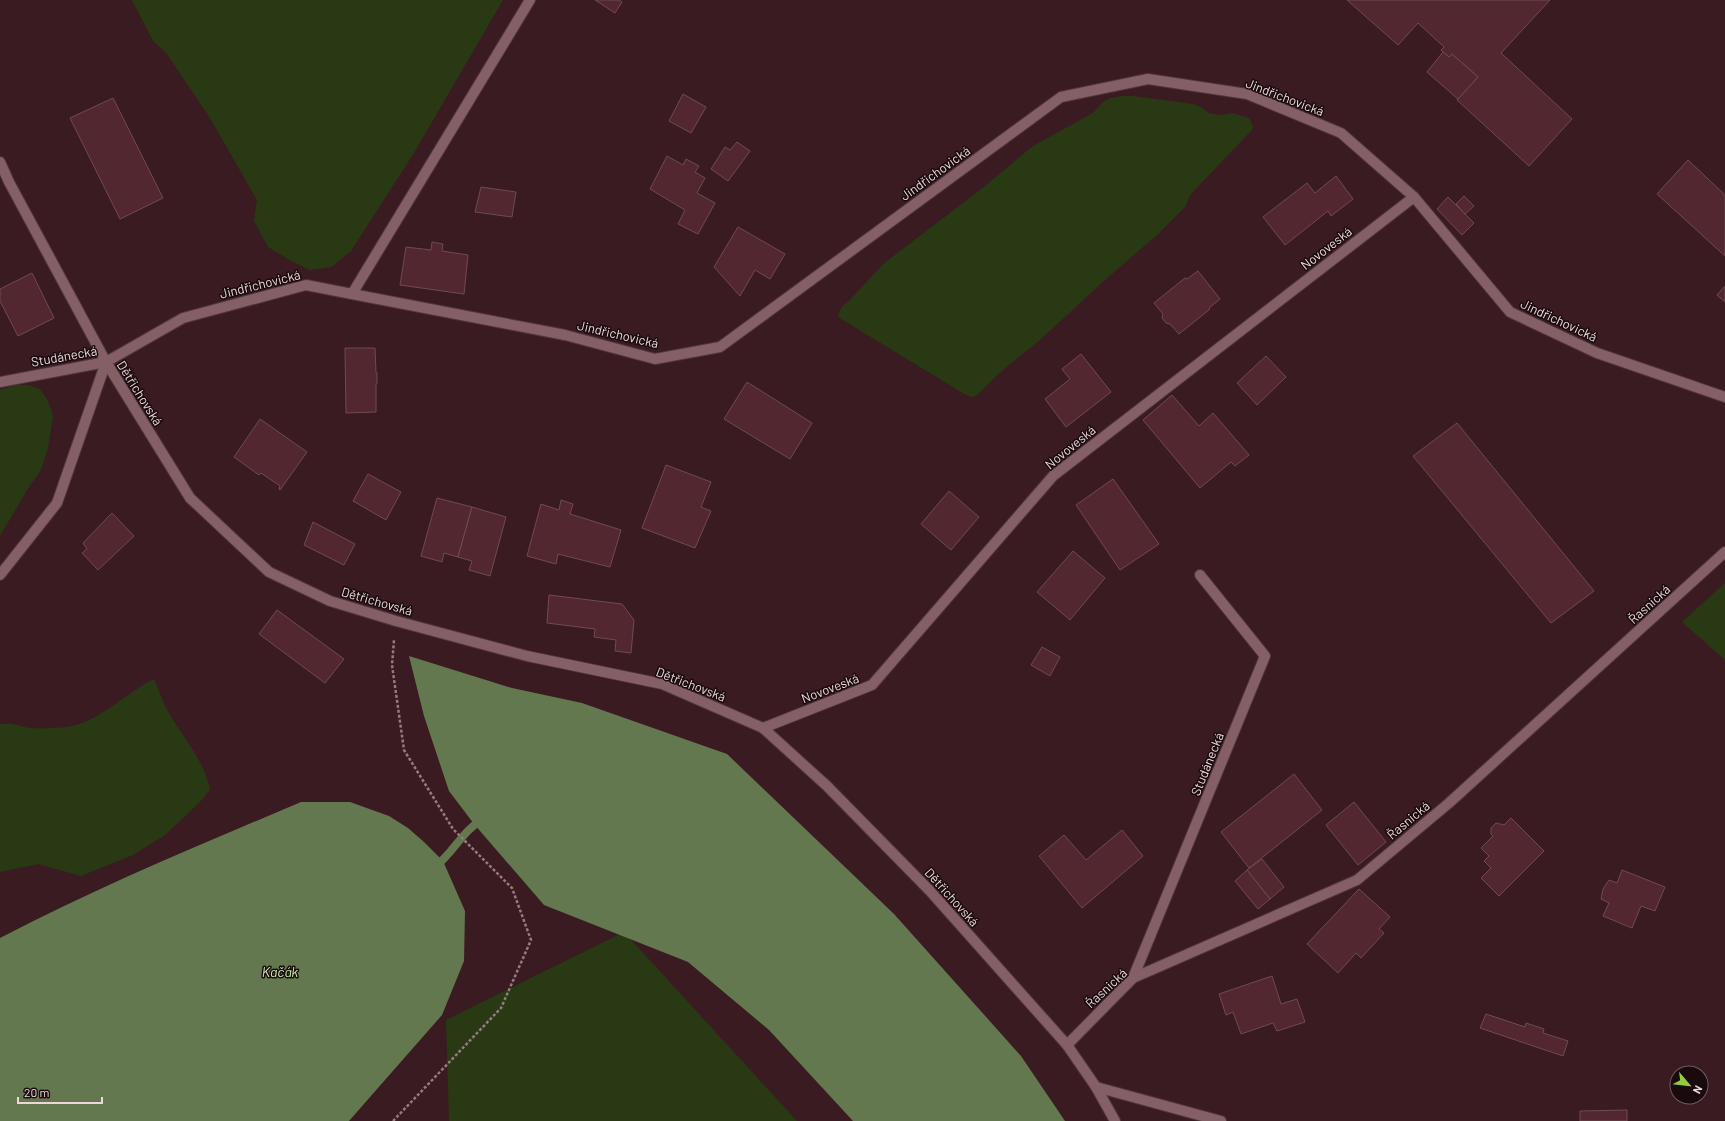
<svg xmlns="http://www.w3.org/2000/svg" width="1725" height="1121" font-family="Barlow,sans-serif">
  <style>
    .green { fill: #293914 }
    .water { fill: #64784f }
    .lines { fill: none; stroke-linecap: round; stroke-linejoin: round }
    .stream { stroke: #64784f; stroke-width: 8 }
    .building { fill: #522730; stroke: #6f4b51 }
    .service-casing { stroke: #50373d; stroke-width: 12 }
    .minor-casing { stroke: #50373d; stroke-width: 12 }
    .tertiary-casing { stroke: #50373d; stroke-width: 12 }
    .path { stroke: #957a7f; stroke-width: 2.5; stroke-dasharray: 3 2; stroke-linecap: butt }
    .service { stroke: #845f65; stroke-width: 10 }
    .minor { stroke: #845f65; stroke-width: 10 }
    .tertiary { stroke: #845f65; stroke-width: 10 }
    .labels { text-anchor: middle; stroke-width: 3; stroke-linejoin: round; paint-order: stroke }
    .street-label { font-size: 13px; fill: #edd7da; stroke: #180a0d }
    .water-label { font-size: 14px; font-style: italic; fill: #ceeeab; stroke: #180a0d }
  </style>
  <rect width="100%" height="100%" fill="#3a1b21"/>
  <g class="green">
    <polygon points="132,0 503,0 414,153 351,251 331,267 310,270 293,262 268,247 254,221 257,200 210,118 167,54 153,41"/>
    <path d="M1122 96H1133L1193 104 1201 107 1208 113 1221 115 1232 113 1249 118 1253 126 1252 130 1191 194 1185 207 1156 236 1106 279 1040 340 1005 368 976 396 972 397 966 395 838 317C839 309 843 305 850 300L883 264 980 190 1033 146 1093 113 1102 103 1110 98Z"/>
    <polygon points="15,385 28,385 40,389 48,401 53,416 48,448 41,470 27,490 0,536 0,390"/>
    <polygon points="1725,583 1725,660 1682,622"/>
    <path d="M154 679C159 690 163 703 169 713 183 738 205 761 210 790L200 802 165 835 133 855 81 876 38 864 0 872V724C11 722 19 726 30 728 41 729 56 728 67 727 100 722 125 693 154 679Z"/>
    <polygon points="624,932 797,1121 449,1121 446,1020"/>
  </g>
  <g class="water">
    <polygon points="409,656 512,688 582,703 727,754 894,914 1021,1056 1065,1121 853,1121 769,1030 688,962 544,905 474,824 449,791 424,716"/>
    <path d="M301 802H350L389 816 408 828 424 842 443 861 465 911 464 961 442 1015 349 1121H0V938C98 887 200 845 301 802Z"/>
  </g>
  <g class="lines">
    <path class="stream" d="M435 867C453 853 463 830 483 819"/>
  </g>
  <g class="building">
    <polygon points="595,0 619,0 622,2 615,13"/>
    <polygon points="1347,0 1550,0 1501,53 1572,119 1529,166 1457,100 1478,77 1452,54 1449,57 1443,52 1441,50 1444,47 1418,23 1398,45"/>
    <polygon points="1443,52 1449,57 1452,54 1478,77 1458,99 1427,72"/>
    <polygon points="683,94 706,107 691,133 669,121"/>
    <polygon points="113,98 163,198 120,219 70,118"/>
    <polygon points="737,142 750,151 728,181 711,169 725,147 730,150"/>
    <polygon points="667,156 683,165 686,159 699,166 695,172 705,178 697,193 715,203 698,234 678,224 685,210 650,189"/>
    <polygon points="1688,160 1725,195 1725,256 1657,194"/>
    <polygon points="1336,176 1353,199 1331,216 1328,211 1285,245 1263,217 1307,183 1315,193"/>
    <polygon points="481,187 516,192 512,217 475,212"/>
    <polygon points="1464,196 1474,206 1465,214 1456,204"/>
    <polygon points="1448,197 1474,223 1462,235 1437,209"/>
    <polygon points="738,227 785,254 770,279 755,270 740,296 714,267"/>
    <polygon points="432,242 443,244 442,251 468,255 464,294 400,285 406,247 431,250"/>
    <polygon points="1198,271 1220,299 1209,308 1210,309 1179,334 1170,324 1166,323 1162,318 1163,314 1154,303 1185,278 1187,279"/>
    <polygon points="32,273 54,318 18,336 0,301 0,289"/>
    <polygon points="1725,286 1725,302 1717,295"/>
    <polygon points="345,348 375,348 376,373 377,373 377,384 376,384 376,412 346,413"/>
    <polygon points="1081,354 1111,392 1066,427 1045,399 1070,379 1062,369"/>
    <polygon points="1266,356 1286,377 1257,405 1237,383"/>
    <polygon points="747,382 812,423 790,459 724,419"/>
    <polygon points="1172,395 1199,426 1213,413 1249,455 1235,466 1231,462 1200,488 1143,420"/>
    <polygon points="260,419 307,452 280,490 279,489 280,486 261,473 259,475 234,457"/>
    <polygon points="1457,423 1594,591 1551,623 1413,456"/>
    <polygon points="666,465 711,482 701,507 711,511 695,548 642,528"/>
    <polygon points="368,474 401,492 386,520 353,501"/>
    <polygon points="1113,479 1159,544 1120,570 1076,505"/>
    <polygon points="949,491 979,517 951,550 921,524"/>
    <polygon points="437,498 472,507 458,557 444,553 442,562 421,556"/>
    <polygon points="561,500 573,504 570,514 621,530 610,567 558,554 556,564 527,556 541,504 559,510"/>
    <polygon points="472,507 506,517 490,576 469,570 472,561 458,557"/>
    <polygon points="112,513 134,536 98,570 82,553 87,549 83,543"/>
    <polygon points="313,522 355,544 344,565 304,545"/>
    <polygon points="1073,551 1105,578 1070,620 1037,592"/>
    <polygon points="549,595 622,604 634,620 631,653 615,651 616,640 594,637 595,629 547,623"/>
    <polygon points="277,610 344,659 325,683 259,634"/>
    <polygon points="1042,647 1060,657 1050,676 1031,665"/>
    <polygon points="1294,774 1322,810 1249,868 1221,832"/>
    <polygon points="1354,802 1386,842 1358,865 1326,825"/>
    <polygon points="1511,818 1544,851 1499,896 1481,878 1491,868 1484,861 1489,856 1481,848 1493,836 1491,834 1491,828 1496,823 1504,825"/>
    <polygon points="1122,830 1143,856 1082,908 1039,856 1064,835 1086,860"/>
    <polygon points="1262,859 1284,887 1270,899 1247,870"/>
    <polygon points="1247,870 1270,899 1258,909 1235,881"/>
    <polygon points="1622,870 1665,887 1655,911 1641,906 1632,928 1603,916 1609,903 1601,899 1603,889 1609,880 1617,883"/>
    <polygon points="1359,889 1390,917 1379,929 1384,933 1361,958 1356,953 1338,973 1307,944"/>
    <polygon points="1272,976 1281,1004 1297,999 1305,1022 1277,1031 1273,1023 1241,1034 1233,1012 1226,1015 1219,994"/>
    <polygon points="1486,1014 1525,1027 1526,1023 1544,1029 1543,1033 1568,1041 1563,1056 1480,1028"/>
    <polygon points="1627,1110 1627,1121 1580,1121 1580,1111"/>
  </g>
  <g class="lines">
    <defs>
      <g id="service">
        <polyline points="352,294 565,335 655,359 720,347 1061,97 1148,79 1247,94 1341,133 1414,197 1510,312 1597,353 1725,397"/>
        <polyline points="1133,978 1265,656 1200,575"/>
      </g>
      <g id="minor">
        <polyline points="0,382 106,362 183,318 306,285 352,294 530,0"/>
        <polyline points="0,575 57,503 106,362"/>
        <polyline points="763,728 872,685 1053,476 1414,197"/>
        <polyline points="1067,1045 1133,978 1357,880 1449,803 1725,552"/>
        <polyline points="1096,1087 1221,1121"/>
      </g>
      <polyline id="tertiary" points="0,162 9,182 106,362 190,498 269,572 330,601 396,621 527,656 662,684 763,728 827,786 930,891 1067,1045 1096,1087 1115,1121"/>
    </defs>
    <use href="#service" class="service-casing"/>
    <use href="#minor" class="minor-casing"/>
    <use href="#tertiary" class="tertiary-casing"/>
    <polyline class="path" points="393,1121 501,1008 531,940 512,888 453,829 404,750 392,665 394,640"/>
    <use href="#service" class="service"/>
    <use href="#minor" class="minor"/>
    <use href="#tertiary" class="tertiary"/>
  </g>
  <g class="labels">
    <g class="street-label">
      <text transform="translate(1285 97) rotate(21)" y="5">Jindřichovická</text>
      <text transform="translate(935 173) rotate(-36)" y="5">Jindřichovická</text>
      <text transform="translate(1326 248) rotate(-38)" y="5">Novoveská</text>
      <text transform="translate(260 284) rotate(-14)" y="5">Jindřichovická</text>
      <text transform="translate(1559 320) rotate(25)" y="5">Jindřichovická</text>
      <text transform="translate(618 334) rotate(13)" y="5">Jindřichovická</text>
      <text transform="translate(64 356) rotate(-10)" y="5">Studánecká</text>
      <text transform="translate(140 393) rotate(58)" y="5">Dětřichovská</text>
      <text transform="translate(1070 447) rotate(-39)" y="5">Novoveská</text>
      <text transform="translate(377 601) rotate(16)" y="5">Dětřichovská</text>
      <text transform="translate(1649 604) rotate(-42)" y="5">Řasnická</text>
      <text transform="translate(691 684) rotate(21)" y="5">Dětřichovská</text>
      <text transform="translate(830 688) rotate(-21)" y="5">Novoveská</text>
      <text transform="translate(1207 764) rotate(-68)" y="5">Studánecká</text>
      <text transform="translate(1408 820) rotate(-40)" y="5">Řasnická</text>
      <text transform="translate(952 897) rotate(48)" y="5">Dětřichovská</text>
      <text transform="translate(1106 988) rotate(-43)" y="5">Řasnická</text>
    </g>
    <g class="water-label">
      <text x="280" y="977">Kačák</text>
    </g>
  </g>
  <g transform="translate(1689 1085) rotate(118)"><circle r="19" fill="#180a0d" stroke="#6d5c5f"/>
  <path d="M0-3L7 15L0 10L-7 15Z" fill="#92cd3e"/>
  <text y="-6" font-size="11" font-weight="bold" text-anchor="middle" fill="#edd7da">N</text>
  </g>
  <path d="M18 1097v6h84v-6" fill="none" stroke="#edd7da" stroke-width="2"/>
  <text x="24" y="1097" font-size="12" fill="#edd7da" stroke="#180a0d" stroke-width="3" paint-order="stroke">20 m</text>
</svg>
